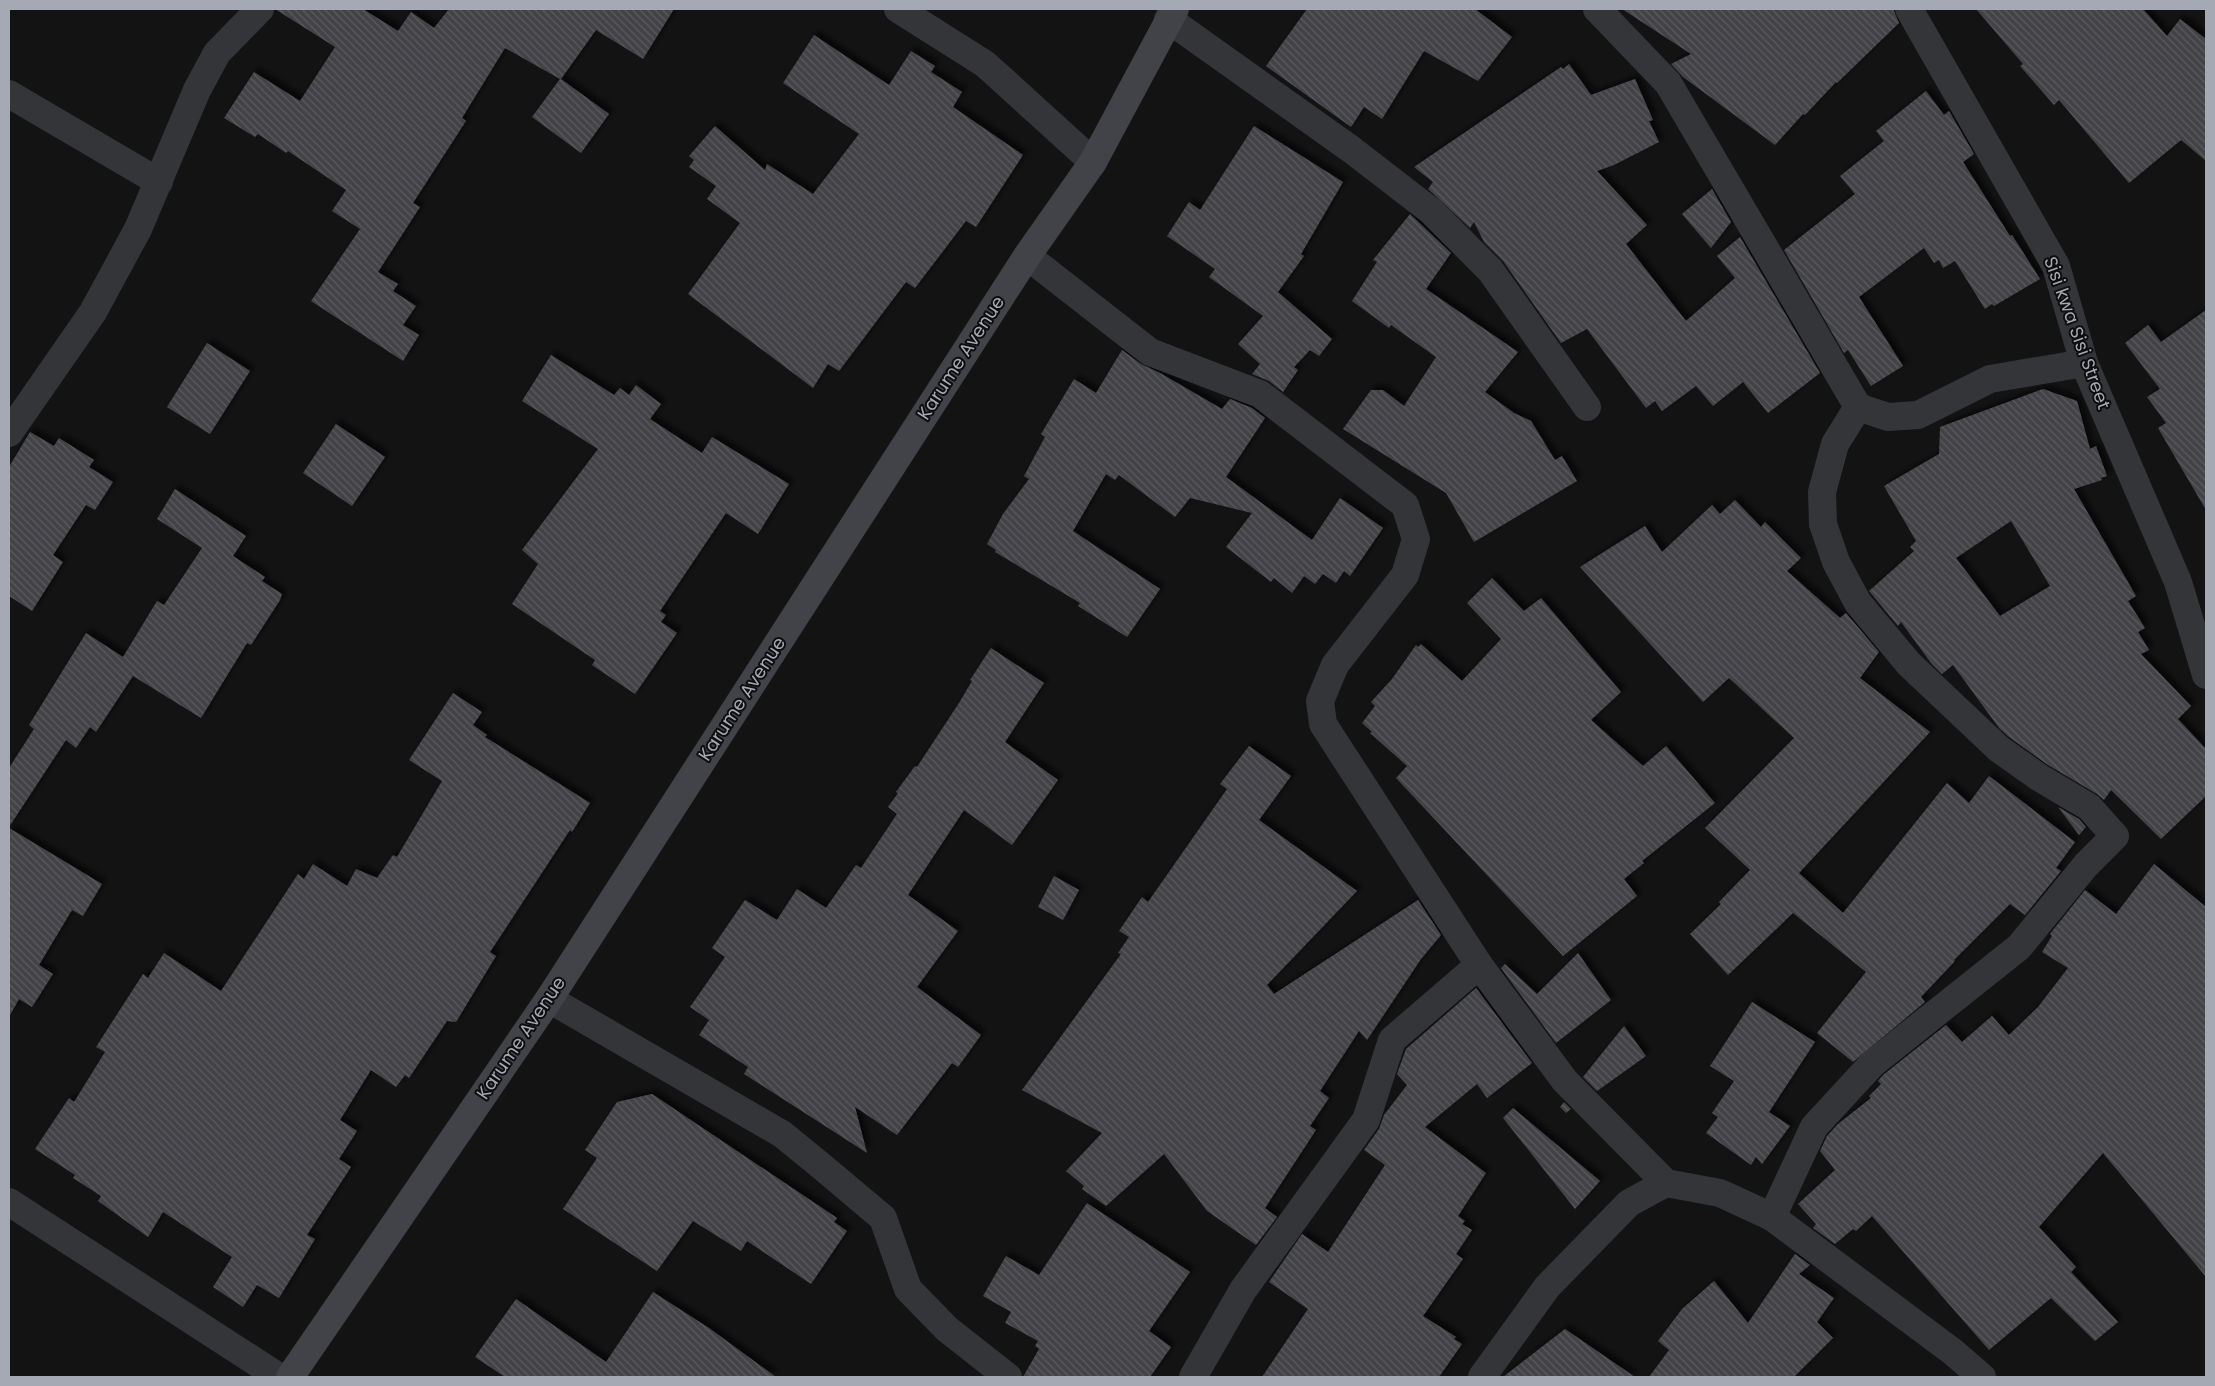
<svg xmlns="http://www.w3.org/2000/svg" width="2215" height="1386" font-family="Poppins,sans-serif">
  <style>
    .building { fill: url(#building-back-hatch); fill-rule: evenodd; filter: url(#shadow) }
    .lines { fill: none; stroke-linecap: round; stroke-linejoin: round }
    .street { stroke: #343539; stroke-width: 28 }
    .secondary { stroke: #424349; stroke-width: 28 }
    .labels { text-anchor: middle; stroke-width: 4; stroke-linejoin: round; paint-order: stroke }
    .street-label { font-size: 18px; fill: #a5a9b4; stroke: #0e0e0f }
  </style>
  <defs>
    <pattern id="building-back-hatch" width="6" height="6" patternUnits="userSpaceOnUse" patternTransform="scale(1.25)"><rect width="6" height="6" fill="#424347"/><path d="M-1 5l2 2M0 0l6 6M5-1l2 2" fill="none" stroke="#5a5b5f"/></pattern>
    <filter id="shadow"><feDropShadow dx="4.5" dy="-4.5" stdDeviation="2.5" flood-color="#0009"/></filter>
  </defs>
  <rect width="100%" height="100%" fill="#131314"/>
  <g class="building">
    <polygon points="275,9 363,9 398,31 411,12 434,28 449,9 674,9 643,59 596,30 561,79 609,114 581,153 532,117 560,79 505,48 462,118 466,121 413,203 420,207 378,272 398,284 393,291 416,306 403,325 419,335 403,361 311,301 360,229 332,211 346,190 288,151 286,153 258,134 255,137 224,118 254,72 300,101 335,47"/>
    <polygon points="1307,9 1475,9 1512,37 1478,81 1424,51 1382,119 1364,107 1351,127 1266,66"/>
    <polygon points="1622,9 1893,9 1899,23 1837,83 1836,82 1805,115 1803,114 1775,145 1683,77 1671,64 1691,54"/>
    <polygon points="1976,9 2143,9 2167,36 2180,19 2206,39 2206,161 2181,140 2129,183 2059,100 2054,105 2020,66 2023,64"/>
    <polygon points="814,35 889,85 911,51 935,66 931,72 962,92 953,107 1023,155 976,227 966,221 915,288 906,282 839,371 828,364 813,388 688,294 740,223 707,199 716,186 689,167 694,160 689,156 715,126 765,170 767,164 813,194 859,134 783,83"/>
    <polygon points="1569,64 1591,95 1635,79 1653,120 1649,121 1659,142 1614,165 1597,171 1647,225 1626,244 1686,321 1735,278 1717,256 1740,237 1820,373 1768,413 1743,382 1713,406 1696,386 1662,411 1655,401 1646,408 1587,329 1561,343 1503,261 1484,242 1474,222 1470,228 1428,189 1433,182 1414,167 1561,67 1563,69"/>
    <polygon points="1926,91 1944,115 1949,111 1974,154 1963,162 2010,236 2012,235 2040,279 1994,306 1992,304 1985,309 1955,261 1943,268 1939,260 1934,263 1924,248 1859,297 1903,366 1871,386 1848,350 1844,353 1784,250 1855,194 1840,176 1884,141 1876,131"/>
    <polygon points="1254,126 1343,182 1301,254 1304,256 1278,292 1332,339 1319,356 1310,350 1294,367 1298,370 1283,392 1269,381 1252,374 1260,364 1238,344 1263,316 1209,277 1215,269 1167,236 1189,202 1200,210"/>
    <polygon points="1712,189 1731,222 1711,248 1682,214"/>
    <polygon points="1410,214 1451,253 1426,289 1518,352 1485,392 1514,413 1531,421 1555,460 1562,456 1577,481 1474,542 1446,493 1343,429 1371,390 1383,390 1404,406 1436,357 1391,325 1389,328 1352,301 1377,262 1373,260"/>
    <polygon points="2206,310 2206,510 2158,428 2166,423 2147,397 2160,389 2125,343 2148,325 2161,342"/>
    <polygon points="207,343 250,371 210,434 167,407"/>
    <polygon points="1122,350 1141,364 1160,373 1222,409 1230,399 1252,408 1265,418 1226,477 1312,540 1340,498 1383,528 1350,576 1344,571 1336,583 1323,574 1315,584 1304,576 1292,593 1274,578 1271,582 1226,547 1252,513 1190,498 1175,517 1119,475 1115,480 1106,474 1073,531 1160,589 1127,637 1078,606 1080,603 995,552 996,550 987,544 1003,514 1029,479 1024,476 1045,437 1041,434 1074,379 1096,393"/>
    <polygon points="551,355 614,395 620,388 629,395 636,385 661,404 650,419 702,453 712,437 789,484 758,534 726,513 660,611 666,615 661,622 677,633 635,694 592,665 595,660 512,604 538,564 522,550 598,449 522,401"/>
    <path d="M2043 389 2077 401 2090 449 2096 446 2107 476 2101 478 2102 480 2074 489 2136 596 2128 601 2145 628 2138 632 2149 650 2141 654 2191 706 2178 719 2206 749V796L2161 839 2111 790 2104 800 2097 794 2048 765 2009 737 1999 728 1953 665 1942 674 1931 663 1901 622 1898 626 1869 591 1914 551 1910 547 1916 541 1884 486 1939 454 1940 427ZM2011 521 2050 586 2000 616 1956 558Z"/>
    <polygon points="336,424 385,457 352,506 303,473"/>
    <polygon points="30,432 54,446 59,438 94,460 89,467 113,482 95,510 86,505 53,555 63,562 32,611 9,596 9,467"/>
    <polygon points="175,489 246,536 233,556 265,577 262,581 282,594 280,600 251,645 247,643 201,718 133,676 96,732 90,727 76,748 66,740 9,827 9,768 34,729 29,725 86,633 123,657 157,601 164,605 202,548 157,519"/>
    <polygon points="1735,500 1761,527 1765,522 1801,558 1787,571 1840,618 1846,613 1879,652 1860,678 1930,732 1799,873 1843,913 1947,783 1969,803 1989,776 2075,842 2056,868 2061,871 2025,915 2010,904 1954,960 1955,961 1921,997 1925,1002 1853,1062 1817,1033 1866,972 1793,913 1728,975 1690,934 1721,904 1719,902 1750,870 1705,828 1794,738 1729,678 1703,702 1580,567 1645,526 1662,552 1712,505 1720,514"/>
    <polygon points="1492,578 1524,611 1541,598 1621,692 1591,720 1643,766 1666,746 1715,803 1642,861 1644,863 1624,879 1637,896 1563,956 1396,778 1407,766 1370,733 1372,732 1362,723 1375,706 1371,702 1392,679 1416,645 1418,647 1421,644 1462,681 1501,639 1467,603"/>
    <polygon points="991,648 1044,683 1005,742 1058,780 1012,845 964,810 908,895 958,931 917,987 981,1035 958,1067 952,1063 897,1135 855,1107 867,1153 744,1074 748,1067 699,1035 709,1020 690,1007 725,957 712,948 745,900 777,920 797,889 826,908 856,865 861,868 897,814 888,807 898,793 896,792 915,766 917,767 959,703 972,681 970,680"/>
    <polygon points="453,693 482,712 473,725 487,735 485,737 590,803 572,832 570,830 490,952 496,956 456,1022 447,1021 409,1078 405,1075 396,1087 371,1070 340,1120 357,1131 339,1159 351,1167 307,1235 315,1239 279,1298 257,1285 243,1307 213,1287 232,1257 163,1212 148,1237 98,1201 101,1196 73,1178 75,1175 35,1149 69,1098 74,1102 105,1052 96,1047 143,974 148,978 164,953 221,991 298,874 304,879 313,864 347,886 356,869 377,878 393,855 397,857 442,781 409,760"/>
    <polygon points="1249,746 1291,776 1259,820 1357,891 1267,985 1274,994 1418,900 1441,935 1421,959 1367,1040 1359,1031 1320,1091 1329,1098 1310,1126 1316,1130 1265,1208 1277,1217 1256,1245 1207,1211 1164,1154 1106,1206 1082,1189 1084,1186 1066,1171 1102,1133 1022,1090 1121,954 1118,953 1129,937 1119,931 1142,897 1148,902 1227,789 1220,784"/>
    <polygon points="2058,807 2079,819 2086,827 2079,835"/>
    <polygon points="9,828 102,884 83,916 72,910 39,965 53,974 32,1007 19,999 9,1017"/>
    <polygon points="2154,864 2206,907 2206,1277 2103,1153 2039,1227 2076,1267 2071,1272 2118,1322 2095,1341 2051,1298 1989,1350 1872,1216 1856,1231 1853,1229 1835,1244 1813,1228 1816,1224 1798,1204 1835,1170 1820,1151 1827,1136 1838,1124 1871,1098 1869,1096 1881,1084 1878,1081 1883,1075 1946,1025 1962,1042 1992,1016 2009,1035 2038,1007 2068,968 2042,952 2052,936 2050,934 2085,890 2116,914"/>
    <polygon points="1054,876 1079,890 1063,920 1038,907"/>
    <polygon points="1578,953 1611,1000 1556,1043 1501,968 1505,964 1537,994"/>
    <polygon points="1476,988 1532,1063 1487,1098 1477,1084 1425,1127 1486,1173 1458,1216 1465,1221 1462,1224 1472,1230 1456,1254 1463,1259 1423,1316 1456,1337 1454,1339 1462,1344 1439,1377 1262,1377 1308,1309 1269,1282 1302,1234 1328,1252 1385,1165 1364,1150 1379,1129 1384,1115 1407,1085 1397,1074 1406,1049"/>
    <polygon points="1752,1002 1815,1042 1769,1112 1790,1126 1762,1164 1756,1157 1751,1165 1706,1133 1718,1117 1712,1113 1734,1081 1710,1066"/>
    <polygon points="1624,1026 1646,1056 1597,1091 1583,1077"/>
    <polygon points="652,1094 837,1218 834,1222 847,1231 811,1284 747,1241 741,1251 693,1221 657,1271 563,1209 597,1158 585,1150 617,1102"/>
    <polygon points="1564,1102 1571,1109 1566,1113 1560,1107"/>
    <polygon points="1513,1108 1600,1181 1575,1209 1503,1118"/>
    <polygon points="1087,1203 1190,1272 1149,1331 1171,1347 1150,1377 1023,1377 1039,1349 1035,1346 1038,1341 1005,1323 1011,1312 983,1296 1006,1256 1039,1275"/>
    <polygon points="1795,1254 1810,1265 1799,1274 1834,1298 1817,1322 1833,1338 1794,1377 1649,1377 1669,1350 1658,1341 1682,1309 1714,1281 1748,1323"/>
    <polygon points="653,1292 709,1328 776,1377 505,1377 475,1357 516,1299 606,1362"/>
    <polygon points="1565,1329 1635,1377 1503,1377"/>
  </g>
  <g class="lines">
    <g class="street">
      <polyline points="898,9 985,64 1093,162"/>
      <polyline points="1597,9 1668,83 1858,407 1888,417 1918,415 1990,379 2084,363"/>
      <polyline points="1909,9 2056,266 2084,363 2178,582 2206,675"/>
      <polyline points="1168,19 1352,150 1431,211 1490,270 1587,407"/>
      <polyline points="9,94 159,182"/>
      <polyline points="1027,256 1150,352 1260,394 1405,505 1416,539 1405,575 1335,665 1320,701 1323,724 1479,965"/>
      <polyline points="9,433 93,312 138,229 197,90 217,53 260,9"/>
      <polyline points="549,999 782,1134 820,1165 883,1218 908,1289 947,1329 1008,1377"/>
      <polyline points="9,1202 279,1377"/>
      <polyline points="1772,1217 1814,1127 1872,1064 2019,947 2086,865 2115,836 2089,807 2040,778 1999,749 1909,664 1858,603 1836,562 1823,524 1822,492 1835,444 1858,407"/>
      <polyline points="1193,1377 1243,1290 1366,1120 1392,1040 1479,965 1565,1081 1666,1183"/>
      <polyline points="1482,1377 1547,1287 1629,1203 1666,1183 1720,1193 1772,1217 1953,1352 1982,1377"/>
    </g>
    <polyline class="secondary" points="290,1377 549,999 1027,256 1093,162 1175,9"/>
  </g>
  <g class="labels">
    <g class="street-label">
      <text transform="translate(2077 333) rotate(70)" y="6">Sisi kwa Sisi Street</text>
      <text transform="translate(961 358) rotate(-57)" y="6">Karume Avenue</text>
      <text transform="translate(742 699) rotate(-57)" y="6">Karume Avenue</text>
      <text transform="translate(521 1038) rotate(-56)" y="6">Karume Avenue</text>
    </g>
  </g>
  <rect width="2215" height="1386" fill="none" stroke="#a5a9b4" stroke-width="20"/>
</svg>
